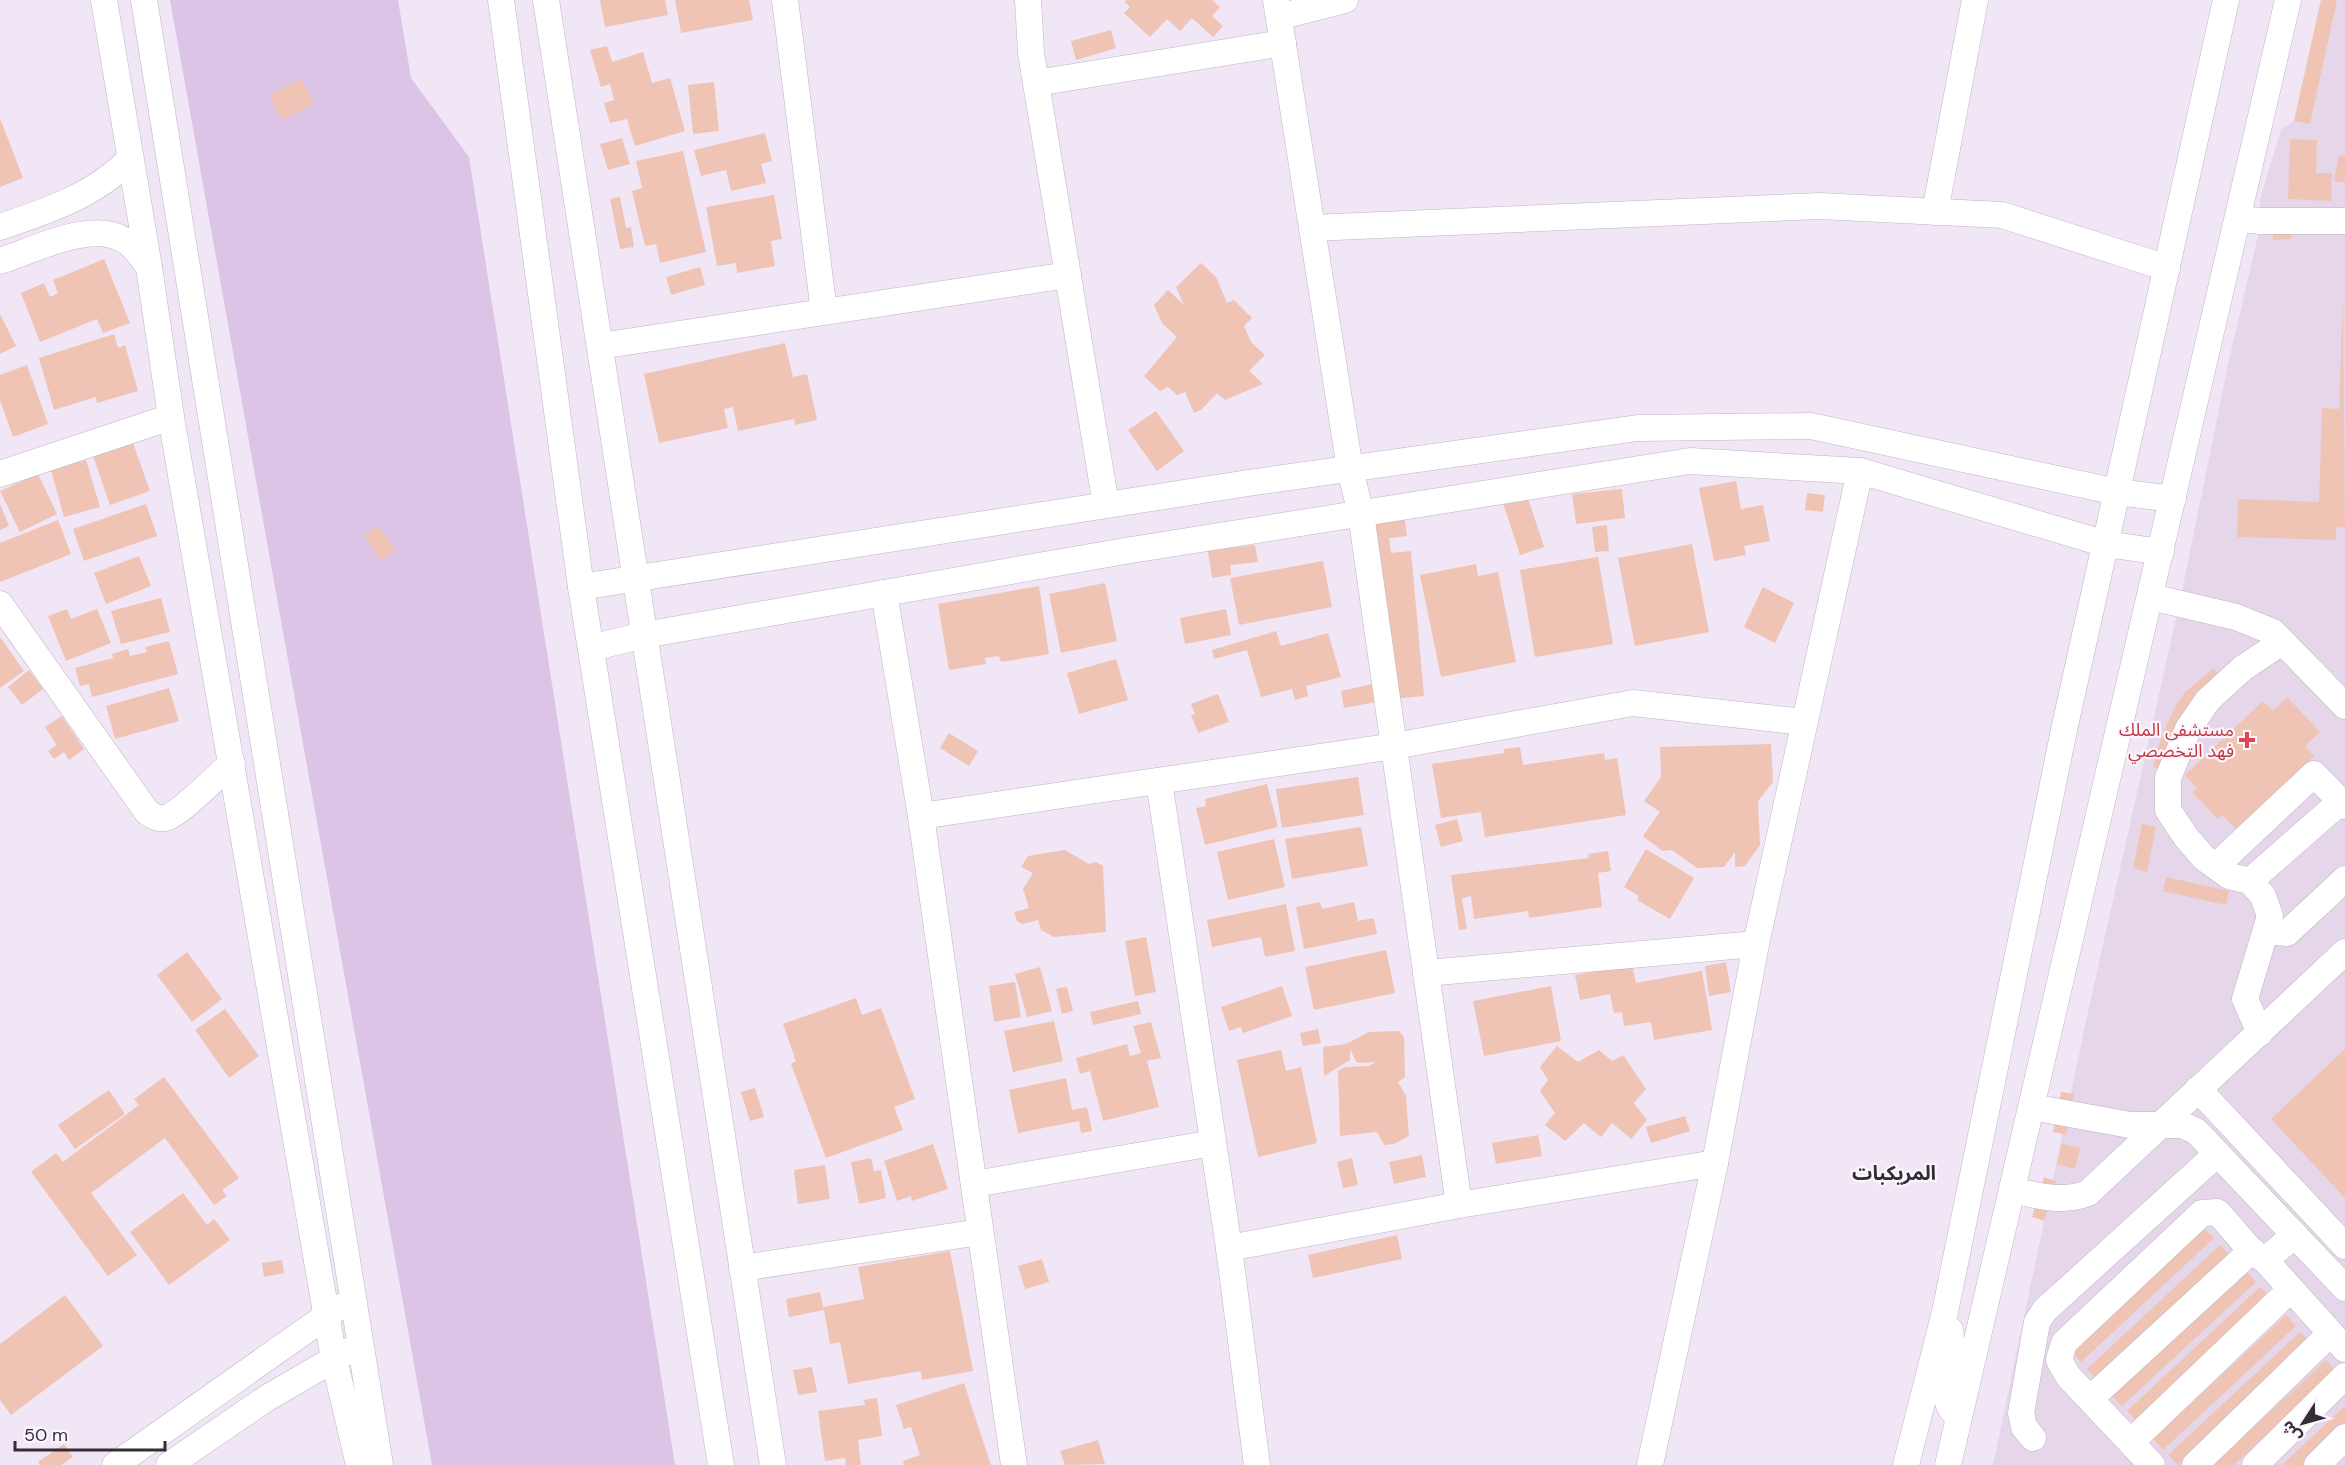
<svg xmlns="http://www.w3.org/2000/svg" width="2345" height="1465" font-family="'DM Sans','Noto Sans Arabic',sans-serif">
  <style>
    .built { fill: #e5d6ea }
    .green { fill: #dcc4e6 }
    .building { fill: #f0c4b4 }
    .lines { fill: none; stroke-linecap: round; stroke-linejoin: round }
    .minor-casing { stroke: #beb4c3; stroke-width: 27 }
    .minor { stroke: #fff; stroke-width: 26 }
    .health-dot { fill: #e0444e; stroke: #fcf5fe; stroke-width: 2 }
    .labels { text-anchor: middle; stroke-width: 4.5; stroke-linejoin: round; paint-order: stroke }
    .health-label { font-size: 18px; fill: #be3a42; stroke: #fcf5fe; text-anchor: end }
    .neighbourhood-label { font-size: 20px; font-weight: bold; fill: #322e33; stroke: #fcf5fe }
  </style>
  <rect width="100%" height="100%" fill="#f1e6f5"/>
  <polygon class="built" points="2321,0 2345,0 2345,1465 1993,1465 2086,1021 2181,596 2229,360 2258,236 2260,200 2281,129 2294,121"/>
  <polygon class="green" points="170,0 398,0 411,78 469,157 675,1465 432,1465"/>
  <g class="building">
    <polygon points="600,0 665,0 668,15 605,27"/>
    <polygon points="675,0 749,0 753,20 681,33"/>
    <polygon points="1126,0 1212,0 1220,7 1212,16 1223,26 1213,37 1192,18 1180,31 1167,19 1150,37 1124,13 1130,7 1125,2"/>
    <polygon points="2321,0 2337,0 2310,124 2294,121"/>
    <polygon points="1111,30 1116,48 1076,60 1071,41"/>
    <polygon points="607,46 612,62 643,52 652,83 670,78 685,131 635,146 627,119 610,123 604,103 614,100 610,84 601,87 590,50"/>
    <polygon points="302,79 314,104 281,120 269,95"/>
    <polygon points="714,82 719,131 693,134 688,85"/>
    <polygon points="0,118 23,178 0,187"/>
    <polygon points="765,133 772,161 761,164 766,183 731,191 726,170 701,176 694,150"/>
    <polygon points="622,138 630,164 608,170 600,144"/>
    <polygon points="2290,139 2317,140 2316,173 2332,173 2331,201 2288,199"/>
    <polygon points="683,151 706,252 660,263 656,244 645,246 632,191 642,188 636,161"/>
    <polygon points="2339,155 2345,156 2345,183 2334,181"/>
    <polygon points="774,195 782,239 771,241 775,266 737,273 736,263 717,266 706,207"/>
    <polygon points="620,197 626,228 631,227 634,247 620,249 610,199"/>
    <polygon points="2272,223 2290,223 2291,239 2273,240"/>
    <polygon points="104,259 130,323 103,333 97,319 40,342 21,293 44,283 50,297 58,293 53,280"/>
    <polygon points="1201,263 1216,277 1227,303 1234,300 1252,318 1244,326 1251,342 1265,355 1249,371 1263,384 1225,400 1217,393 1201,410 1194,413 1185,392 1177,395 1168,387 1160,391 1144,376 1177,337 1162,323 1154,305 1168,290 1184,305 1176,287"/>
    <polygon points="700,267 705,285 671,295 666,277"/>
    <polygon points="2343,293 2345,528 2336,527 2336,540 2237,537 2238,499 2319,502 2322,408 2339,409"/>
    <polygon points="0,314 16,346 0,354"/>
    <polygon points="114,334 118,348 125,345 138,391 97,403 96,397 54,410 39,358"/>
    <polygon points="785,343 793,377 807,374 817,420 795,425 794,419 738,431 733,407 724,409 728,428 659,443 644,374"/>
    <polygon points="27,365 48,424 13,437 0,400 0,375"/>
    <polygon points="1156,411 1184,451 1157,471 1128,430"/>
    <polygon points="133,443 150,491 110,505 93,456"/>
    <polygon points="86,460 100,507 64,517 51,470"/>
    <polygon points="38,474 57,514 20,532 0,491"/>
    <polygon points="1736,481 1741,509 1763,505 1770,541 1744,546 1746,555 1714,561 1699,488"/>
    <polygon points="1622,489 1625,518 1576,524 1572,494"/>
    <polygon points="1807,493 1825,495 1823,512 1805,510"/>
    <polygon points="1527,495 1544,547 1520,555 1503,503"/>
    <polygon points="0,504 9,526 0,530"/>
    <polygon points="146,504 157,536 84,561 73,529"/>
    <polygon points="58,520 71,554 0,582 0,543"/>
    <polygon points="1405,520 1407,536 1389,538 1391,553 1411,551 1424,696 1393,699 1372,523"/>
    <polygon points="1607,525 1609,551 1595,552 1592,527"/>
    <polygon points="378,526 396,551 381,561 364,536"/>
    <polygon points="1692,544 1709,632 1635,646 1618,558"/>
    <polygon points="1255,545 1258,562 1230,565 1231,575 1212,578 1208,551"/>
    <polygon points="139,556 151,586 106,604 94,573"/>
    <polygon points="1598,557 1613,644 1535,657 1520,570"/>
    <polygon points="1323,561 1332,607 1239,625 1230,578"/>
    <polygon points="1476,564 1478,576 1498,572 1516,662 1441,677 1420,575"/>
    <polygon points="1105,583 1117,641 1061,653 1049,594"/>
    <polygon points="1039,586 1049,654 1001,662 999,656 985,658 986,664 949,670 938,604"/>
    <polygon points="1763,587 1794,603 1775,643 1744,627"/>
    <polygon points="161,598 170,632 121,644 111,611"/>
    <polygon points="67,609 71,619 97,609 111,643 66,661 48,616"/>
    <polygon points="1226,609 1231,635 1185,644 1180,618"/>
    <polygon points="1276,631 1281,646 1328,633 1341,677 1306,686 1308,696 1295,700 1292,689 1261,697 1247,650 1214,659 1212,650"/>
    <polygon points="0,637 24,671 0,688"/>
    <polygon points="169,641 178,674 92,697 89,684 80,686 75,668 113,658 112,654 128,649 130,656 147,652 145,647"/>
    <polygon points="1116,659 1128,700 1079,714 1067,673"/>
    <polygon points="2214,668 2221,679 2166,770 2153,767 2161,738 2175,707 2185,692"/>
    <polygon points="29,670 43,689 22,705 8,687"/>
    <polygon points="1372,684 1376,702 1344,708 1341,691"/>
    <polygon points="169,688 179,721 115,739 106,706"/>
    <polygon points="1218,694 1229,722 1198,733 1191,715 1195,714 1191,704"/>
    <polygon points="2287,697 2320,732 2305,746 2314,756 2237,830 2222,815 2218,819 2192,792 2197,788 2185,775 2263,701 2273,711"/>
    <polygon points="62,716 84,749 69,760 64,752 54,759 48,751 57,745 45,727"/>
    <polygon points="949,733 978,751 969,766 940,748"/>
    <polygon points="1771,744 1773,782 1758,801 1760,845 1745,866 1735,867 1735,852 1724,867 1697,868 1672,850 1662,851 1643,836 1660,812 1644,801 1661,777 1660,747"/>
    <polygon points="1520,747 1523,765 1604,753 1605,760 1617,758 1626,815 1485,837 1481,812 1441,818 1432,764 1504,753 1504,749"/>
    <polygon points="1358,777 1364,815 1282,828 1276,789"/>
    <polygon points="1267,784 1278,827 1205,845 1196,808 1206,806 1205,799"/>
    <polygon points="1457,819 1463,841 1441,847 1435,825"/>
    <polygon points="2142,824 2156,827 2147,872 2133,868"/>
    <polygon points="1361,827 1368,866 1292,879 1285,839"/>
    <polygon points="1274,839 1285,887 1228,900 1217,852"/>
    <polygon points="1646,849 1694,878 1670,919 1637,900 1639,896 1624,887"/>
    <polygon points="1065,850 1089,864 1096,862 1103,866 1106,932 1054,937 1041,930 1038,920 1022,924 1017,921 1014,912 1029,908 1023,889 1033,873 1021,867 1028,856"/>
    <polygon points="1608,851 1611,871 1598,873 1602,907 1529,918 1528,911 1474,919 1471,896 1462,898 1467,929 1459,930 1451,875 1589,858 1588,854"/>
    <polygon points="2166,877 2229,891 2226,905 2163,891"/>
    <polygon points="1320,902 1322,909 1354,902 1358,921 1374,918 1377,934 1304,949 1296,907"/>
    <polygon points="1286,904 1295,951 1265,957 1261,937 1212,947 1207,920"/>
    <polygon points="1146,937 1156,992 1135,996 1125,941"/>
    <polygon points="1386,950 1395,993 1314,1010 1305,967"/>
    <polygon points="187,952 222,999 192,1022 157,975"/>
    <polygon points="1726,962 1731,992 1709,996 1705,966"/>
    <polygon points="1632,965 1636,983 1702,971 1712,1030 1654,1040 1651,1022 1624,1026 1622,1012 1614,1013 1610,994 1580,1000 1575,975"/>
    <polygon points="1040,967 1052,1011 1027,1017 1015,974"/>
    <polygon points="1015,982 1021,1017 994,1022 989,986"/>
    <polygon points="1282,986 1292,1016 1243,1033 1241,1027 1229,1031 1221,1007"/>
    <polygon points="1551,986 1561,1041 1484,1056 1473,1001"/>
    <polygon points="1067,987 1073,1011 1062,1014 1056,989"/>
    <polygon points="856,998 862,1015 881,1008 915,1099 894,1107 903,1130 826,1158 791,1064 796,1061 783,1024"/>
    <polygon points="1138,1001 1141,1014 1093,1025 1090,1012"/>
    <polygon points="225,1009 259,1056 229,1078 195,1030"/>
    <polygon points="1054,1021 1063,1061 1013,1072 1004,1031"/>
    <polygon points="1151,1022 1161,1058 1147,1061 1159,1107 1103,1121 1090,1071 1080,1074 1076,1058 1127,1044 1130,1056 1141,1053 1133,1026"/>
    <polygon points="1318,1029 1321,1043 1303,1046 1300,1033"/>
    <polygon points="1399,1031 1404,1037 1405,1077 1398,1082 1406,1096 1409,1136 1394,1144 1384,1145 1377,1132 1340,1136 1338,1071 1345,1067 1369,1066 1376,1062 1357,1063 1350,1049 1350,1060 1324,1076 1323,1047 1346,1044 1369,1032"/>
    <polygon points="1557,1046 1578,1062 1599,1050 1612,1061 1623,1055 1646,1089 1634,1103 1647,1120 1631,1139 1612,1123 1601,1137 1584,1123 1565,1141 1545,1125 1555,1113 1540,1091 1548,1080 1540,1067"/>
    <polygon points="2345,1049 2345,1198 2271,1119"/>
    <polygon points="1281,1050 1286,1071 1301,1067 1317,1143 1258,1157 1237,1060"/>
    <polygon points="164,1077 239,1178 222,1190 227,1196 214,1205 165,1138 91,1193 137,1255 108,1276 31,1172 56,1153 63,1162 139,1105 134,1099"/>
    <polygon points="1066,1078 1072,1110 1087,1107 1092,1131 1081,1133 1079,1121 1018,1133 1009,1090"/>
    <polygon points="755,1088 764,1117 750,1121 741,1092"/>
    <polygon points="109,1090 125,1114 75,1149 58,1125"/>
    <polygon points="2061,1092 2074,1094 2066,1135 2053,1132"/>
    <polygon points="1685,1116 1690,1131 1651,1143 1646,1127"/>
    <polygon points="1538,1135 1542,1156 1496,1164 1492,1143"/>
    <polygon points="933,1144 948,1189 912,1201 911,1196 897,1201 884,1161"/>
    <polygon points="2062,1144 2080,1148 2075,1169 2057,1164"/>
    <polygon points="1422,1155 1426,1177 1394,1184 1389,1162"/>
    <polygon points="871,1158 874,1171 881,1170 886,1198 859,1204 851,1162"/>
    <polygon points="1352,1158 1358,1185 1343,1188 1337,1162"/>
    <polygon points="825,1165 830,1199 798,1204 794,1170"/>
    <polygon points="2044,1177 2056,1181 2044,1221 2032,1217"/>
    <polygon points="183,1193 207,1225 214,1219 230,1240 169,1285 130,1232"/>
    <polygon points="2204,1228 2214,1238 2081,1362 2072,1351"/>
    <polygon points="1397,1235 1402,1259 1313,1278 1308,1255"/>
    <polygon points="2220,1245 2230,1256 2097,1380 2087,1369"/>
    <polygon points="950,1251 973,1371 922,1380 921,1371 848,1384 840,1342 830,1344 824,1310 789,1317 786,1299 820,1292 823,1307 864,1299 858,1267"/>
    <polygon points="1042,1259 1049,1282 1025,1289 1018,1266"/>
    <polygon points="282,1260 284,1273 264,1277 262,1263"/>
    <polygon points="2246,1271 2256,1282 2122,1406 2112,1396"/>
    <polygon points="2260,1287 2270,1298 2137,1422 2127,1411"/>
    <polygon points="65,1295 103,1346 11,1415 0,1400 0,1344"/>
    <polygon points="2286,1315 2296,1326 2163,1450 2153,1439"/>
    <polygon points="2300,1332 2310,1342 2178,1465 2168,1455"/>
    <polygon points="2326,1360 2335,1371 2234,1465 2213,1465"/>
    <polygon points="812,1367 817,1392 798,1395 793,1370"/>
    <polygon points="964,1383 991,1465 904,1465 903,1461 920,1455 911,1427 904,1429 896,1405"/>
    <polygon points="877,1398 882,1436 858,1440 861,1465 846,1465 845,1458 825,1461 818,1411 865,1405 864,1400"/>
    <polygon points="2345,1406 2345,1426 2322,1447 2303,1465 2282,1465"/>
    <polygon points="1098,1440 1105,1464 1065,1465 1060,1451"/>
    <polygon points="64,1444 73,1457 61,1465 40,1465 38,1462"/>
  </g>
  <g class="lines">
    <defs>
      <g id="minor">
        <polyline points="104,0 149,267 171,417 334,1359 359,1465"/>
        <polyline points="144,0 380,1465"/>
        <polyline points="501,0 581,587 721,1465"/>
        <polyline points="546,0 773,1465"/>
        <polyline points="785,0 824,312"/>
        <polyline points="1028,0 1031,53 1106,505"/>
        <polyline points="1276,0 1350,469 1361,514 1459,1205"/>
        <polyline points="1279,17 1345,0"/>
        <polyline points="1036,83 1283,43"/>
        <polyline points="1935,212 1975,0"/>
        <polyline points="2238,219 2261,221 2345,221"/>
        <path d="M0 227C47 211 94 196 129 160"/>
        <polyline points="1312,228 1820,206 2002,215 2167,268"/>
        <path d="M0 261C34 250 92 220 124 240 135 246 142 258 149 267"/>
        <polyline points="600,346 1068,275"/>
        <polyline points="0,474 171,417"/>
        <polyline points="581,587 1248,483 1638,428 1811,426 2117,492 2173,499"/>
        <polyline points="884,593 921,816 1014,1465"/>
        <polyline points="2151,597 2236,617 2273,632 2345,706"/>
        <path d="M0 604 147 812C153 816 157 819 165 818 178 816 219 774 232 763"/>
        <polyline points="591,648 644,635 1125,551 1690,461 1860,471 2106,544 2161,552"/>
        <polyline points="1159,781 1229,1248 1257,1465"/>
        <polyline points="921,816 1394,746 1633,703 1804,722"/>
        <polyline points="2216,866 2314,774 2345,806"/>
        <polyline points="2250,881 2340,802"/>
        <polyline points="2266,931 2287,933 2345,879"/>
        <polyline points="1426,973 1756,944"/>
        <polyline points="2260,1033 2245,999 2270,916 2263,896 2250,881 2229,876 2204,858 2186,837 2168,810 2168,778 2188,729 2208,700 2243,668 2282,642"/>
        <polyline points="2198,1089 2345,1246"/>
        <polyline points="2032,1107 2130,1125 2182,1125 2196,1131 2345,1288"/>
        <polyline points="974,1184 1213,1143"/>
        <path d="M2012 1190C2038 1196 2063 1203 2088 1193L2345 952"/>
        <polyline points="1229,1248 1459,1205 1715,1163"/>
        <polyline points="2265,1260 2345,1349"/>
        <polyline points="742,1268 980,1232"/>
        <path d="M1950 1330C1956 1356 1933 1402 1959 1416"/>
        <polyline points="2090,1399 2250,1252"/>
        <polyline points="2033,1438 2024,1427 2021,1413 2037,1322 2045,1310 2217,1154"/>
        <polyline points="2131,1442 2290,1290"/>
        <polyline points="115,1465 339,1307"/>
        <polyline points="169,1465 267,1398 348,1351"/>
        <polyline points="1650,1465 1715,1163 1756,944 1860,471"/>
        <polyline points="1906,1465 1945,1312 2064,730 2226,0"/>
        <polyline points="1948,1465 2288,0"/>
        <path d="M2152 1465 2068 1376 2059 1360 2064 1343 2202 1213 2217 1212C2234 1228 2245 1249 2265 1260L2295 1235"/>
        <polyline points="2195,1465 2330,1334"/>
        <polyline points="2255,1465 2345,1376"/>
        <polyline points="2317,1465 2345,1437"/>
      </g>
    </defs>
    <use href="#minor" class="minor-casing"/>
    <use href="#minor" class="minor"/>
  </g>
  <path class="health-dot" d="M2244 731h6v6h6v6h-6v6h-6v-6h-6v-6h6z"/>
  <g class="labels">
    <g class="health-label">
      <text x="2234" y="736">مستشفى الملك<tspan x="2234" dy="21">فهد التخصصي</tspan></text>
    </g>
    <g class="neighbourhood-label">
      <text x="1894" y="1180">المريكبات</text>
    </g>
  </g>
  <g transform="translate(2303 1423) rotate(234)" stroke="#fcf5fe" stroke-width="4.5" paint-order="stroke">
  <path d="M0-4.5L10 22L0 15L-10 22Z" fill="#322e33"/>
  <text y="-9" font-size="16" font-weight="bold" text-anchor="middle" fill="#322e33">ش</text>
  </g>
  <path d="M15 1441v9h150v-9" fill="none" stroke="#322e33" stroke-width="3"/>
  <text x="24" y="1441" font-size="18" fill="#322e33" stroke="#fcf5fe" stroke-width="4.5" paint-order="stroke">50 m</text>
</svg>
